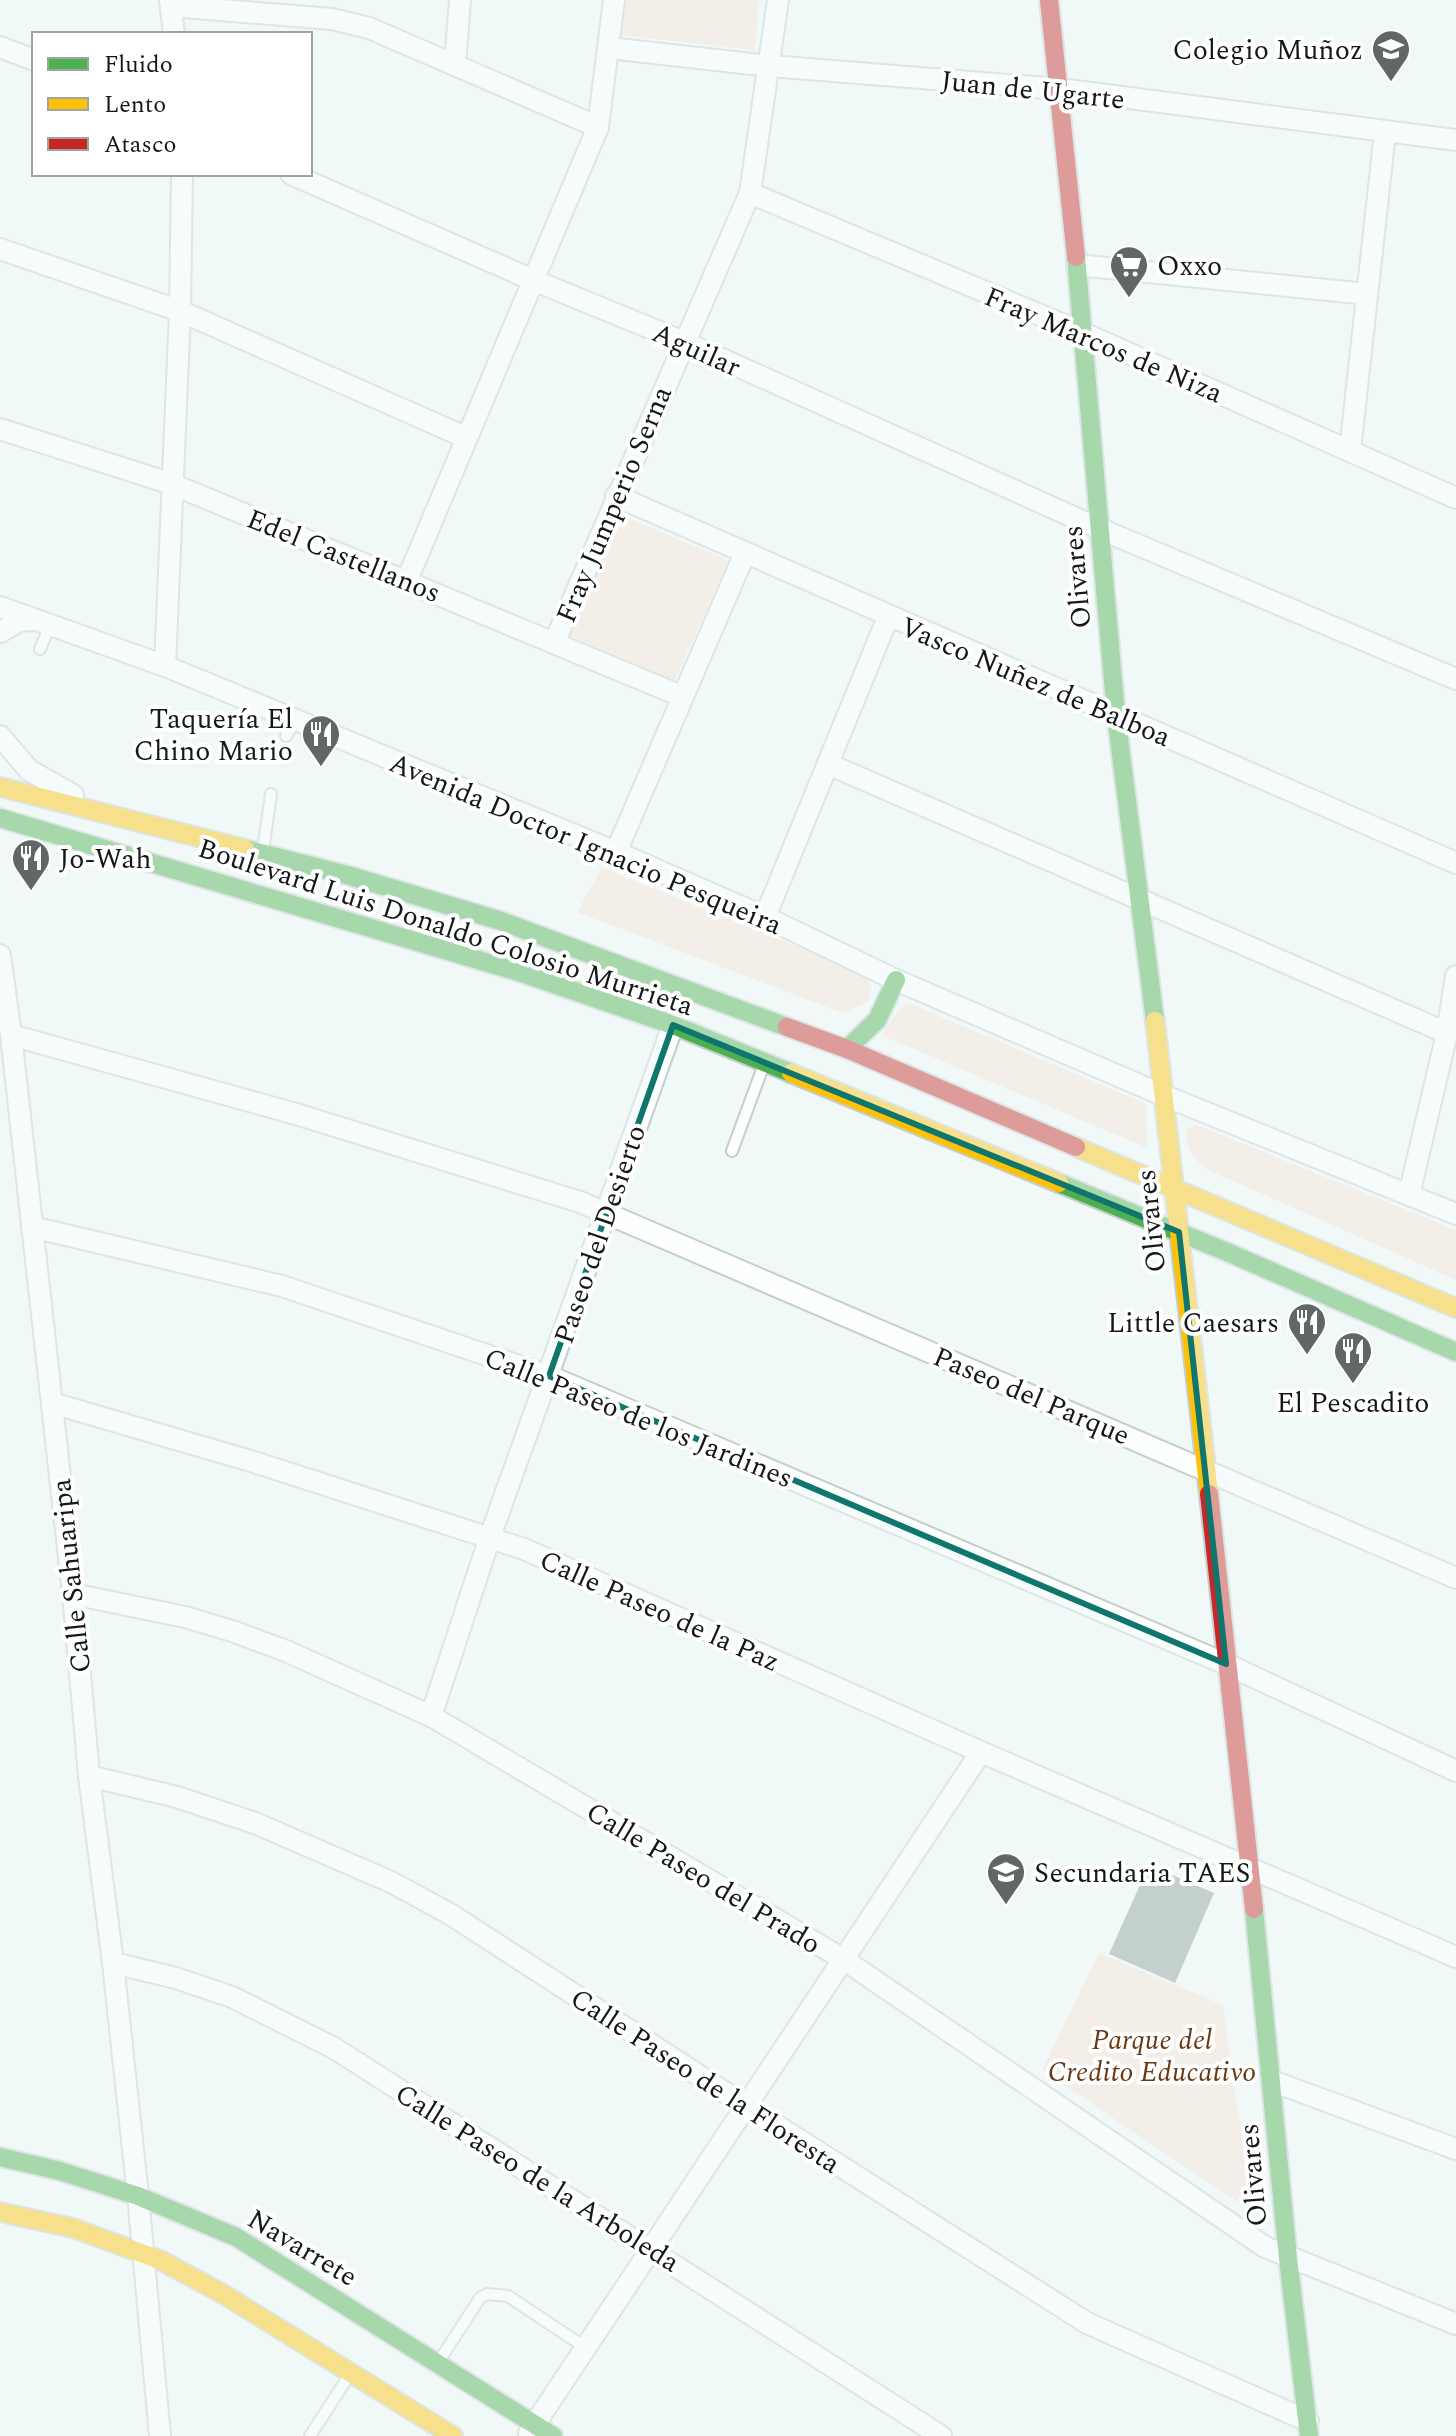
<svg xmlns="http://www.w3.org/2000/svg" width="1456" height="2436" font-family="Spectral,serif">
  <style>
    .green { fill: #f5e1d2 }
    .building { fill: #8d9e9c }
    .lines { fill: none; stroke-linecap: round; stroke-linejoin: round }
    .lane-casing { stroke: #c6cecc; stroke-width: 14 }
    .street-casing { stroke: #c6cecc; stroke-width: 24 }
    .fast-casing { stroke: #c6cecc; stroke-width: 22 }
    .slow-casing { stroke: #c6cecc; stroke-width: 22 }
    .jam-casing { stroke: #c6cecc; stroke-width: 22 }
    .lane { stroke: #fdfefe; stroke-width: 10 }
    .street { stroke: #fdfefe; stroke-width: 20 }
    .fast { stroke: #4caf50; stroke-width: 18 }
    .slow { stroke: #ffc107; stroke-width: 18 }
    .jam { stroke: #c62828; stroke-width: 18 }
    .marked { fill: none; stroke: #0f766e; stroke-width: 6; stroke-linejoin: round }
    .labels { text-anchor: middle; stroke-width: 8; stroke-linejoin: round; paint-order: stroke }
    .poi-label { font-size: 28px; fill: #131918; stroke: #fff; text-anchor: end }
    .street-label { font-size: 28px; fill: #131918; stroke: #fff }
    .park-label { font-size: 28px; font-style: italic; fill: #6a3813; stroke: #fff }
  </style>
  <rect width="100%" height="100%" fill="#f0f9f7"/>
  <g class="green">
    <polygon points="621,0 759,0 755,50 618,35"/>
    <polygon points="619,514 729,561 674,681 567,635"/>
    <polygon points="602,868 866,974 871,988 868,1002 843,1013 577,912"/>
    <polygon points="906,1002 1146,1104 1147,1148 881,1035"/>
    <path d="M1194 1124 1456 1230V1280L1204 1168C1193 1156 1186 1148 1186 1131Z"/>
    <polygon points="1099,1953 1223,2005 1252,2212 1042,2070"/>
  </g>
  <polygon class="building" points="1149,1865 1214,1893 1175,1983 1109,1954"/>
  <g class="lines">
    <defs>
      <g id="lane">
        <polyline points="40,649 50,626"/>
        <polyline points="286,736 295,720"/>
        <polyline points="263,851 271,794"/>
        <polyline points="732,1151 763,1067"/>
        <polyline points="439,2361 480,2298 487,2294 508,2296 586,2348"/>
        <polyline points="310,2436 350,2374"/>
      </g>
      <g id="street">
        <polyline points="170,0 174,34"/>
        <polyline points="171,6 332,19 369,28 598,127"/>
        <polyline points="0,47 34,60"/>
        <polyline points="609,48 770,66 1060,89 1456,140"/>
        <polyline points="455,63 460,0"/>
        <polyline points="291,174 533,280 684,342 1100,529 1456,679"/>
        <polyline points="750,193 1083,333 1456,498"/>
        <polyline points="0,249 180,311 467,438"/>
        <polyline points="1077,265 1367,294"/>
        <polyline points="0,429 172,484 681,696"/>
        <polyline points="1350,451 1385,132"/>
        <polyline points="616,496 1456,863"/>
        <polyline points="407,580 598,127 614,0"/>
        <polyline points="0,607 165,666 616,852 765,917 896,980 1165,1096 1456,1214"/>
        <polyline points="0,632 19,621 33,620"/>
        <polyline points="554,643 750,193 778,0"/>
        <polyline points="165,666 180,311 182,174"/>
        <polyline points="0,736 29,770 73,795"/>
        <polyline points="828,764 1447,1033"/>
        <polyline points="616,852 745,553"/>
        <polyline points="765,917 888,617"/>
        <polyline points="0,955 11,1035 73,1594 89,1776 113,1963 138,2196 160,2436"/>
        <polyline points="11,1035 296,1114 580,1202 1456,1578"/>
        <polyline points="1409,1195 1447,1033 1456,976"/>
        <polyline points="32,1227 282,1286 549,1376 1226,1664 1456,1771"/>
        <polyline points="52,1403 254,1462 524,1549 981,1752 1456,1957"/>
        <polyline points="73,1594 185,1617 232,1631 286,1651 431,1716 843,1959 1265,2247 1456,2324"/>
        <polyline points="431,1716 490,1537 673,1025"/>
        <polyline points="89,1776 177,1797 255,1823 391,1882 450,1914 746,2106 1087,2323 1308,2421"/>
        <polyline points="113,1963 176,1978 232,1997 334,2048 941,2436"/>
        <polyline points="1272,2081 1456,2149"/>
        <polyline points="529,2433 981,1752"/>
      </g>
      <g id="fast">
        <polyline points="1076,257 1116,715 1155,1021"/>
        <polyline points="0,818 519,972 673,1025 791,1073"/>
        <polyline points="245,849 347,875 498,920 787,1027"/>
        <polyline points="847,1049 877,1020 896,980"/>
        <polyline points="1059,1183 1227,1252 1456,1352"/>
        <polyline points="1254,1909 1288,2258 1309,2436"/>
        <polyline points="0,2157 60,2171 138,2196 236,2237 553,2436"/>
      </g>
      <g id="slow">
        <polyline points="0,787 245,849"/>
        <polyline points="1155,1021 1209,1494"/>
        <polyline points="791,1073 1059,1183"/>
        <polyline points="1076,1147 1456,1308"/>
        <polyline points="0,2212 73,2228 160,2260 223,2294 453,2436"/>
      </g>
      <g id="jam">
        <polyline points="1049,0 1076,257"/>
        <polyline points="787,1027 847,1049 1076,1147"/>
        <polyline points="1209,1494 1254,1909"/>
      </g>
    </defs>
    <use href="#lane" class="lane-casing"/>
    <use href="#street" class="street-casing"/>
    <use href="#fast" class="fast-casing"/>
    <use href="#slow" class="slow-casing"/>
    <use href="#jam" class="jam-casing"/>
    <use href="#lane" class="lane"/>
    <use href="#street" class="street"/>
    <use href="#fast" class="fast"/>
    <use href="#slow" class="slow"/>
    <use href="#jam" class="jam"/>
  </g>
  <path d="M0 0H1456V2436H0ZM673 1025 1179 1232 1226 1664 549 1376Z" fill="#f0f9f7" fill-opacity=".55" fill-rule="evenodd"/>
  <path class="marked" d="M673 1025 1179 1232 1226 1664 549 1376Z"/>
  <defs>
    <symbol id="school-pin" viewBox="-11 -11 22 30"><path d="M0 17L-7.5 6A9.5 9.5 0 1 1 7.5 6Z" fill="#606766" stroke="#fff"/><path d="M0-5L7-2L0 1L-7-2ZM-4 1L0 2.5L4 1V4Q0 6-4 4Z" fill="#fff"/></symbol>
    <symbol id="supermarket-pin" viewBox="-11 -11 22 30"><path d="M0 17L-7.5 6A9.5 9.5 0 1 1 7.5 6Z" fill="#606766" stroke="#fff"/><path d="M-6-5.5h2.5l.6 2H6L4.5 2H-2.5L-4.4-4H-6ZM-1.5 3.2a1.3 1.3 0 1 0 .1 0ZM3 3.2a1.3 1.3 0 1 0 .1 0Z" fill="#fff"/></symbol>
    <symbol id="restaurant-pin" viewBox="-11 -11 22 30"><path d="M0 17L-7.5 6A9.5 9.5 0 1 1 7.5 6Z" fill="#606766" stroke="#fff"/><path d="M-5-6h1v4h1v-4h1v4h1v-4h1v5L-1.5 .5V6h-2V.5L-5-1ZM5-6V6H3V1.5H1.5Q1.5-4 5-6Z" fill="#fff"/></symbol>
  </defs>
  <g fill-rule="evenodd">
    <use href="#school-pin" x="1369" y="27" width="44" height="60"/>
    <use href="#supermarket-pin" x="1107" y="243" width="44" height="60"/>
    <use href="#restaurant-pin" x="299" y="712" width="44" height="60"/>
    <use href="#restaurant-pin" x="9" y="836" width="44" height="60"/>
    <use href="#restaurant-pin" x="1285" y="1300" width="44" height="60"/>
    <use href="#restaurant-pin" x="1331" y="1329" width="44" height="60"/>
    <use href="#school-pin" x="984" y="1850" width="44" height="60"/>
  </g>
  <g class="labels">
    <g class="poi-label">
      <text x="1363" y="59">Colegio Muñoz</text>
      <text x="1157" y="275" text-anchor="start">Oxxo</text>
      <text x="293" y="728">Taquería El<tspan x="293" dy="32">Chino Mario</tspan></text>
      <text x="59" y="868" text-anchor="start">Jo-Wah</text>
      <text x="1279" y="1332">Little Caesars</text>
      <text x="1353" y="1412" text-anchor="middle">El Pescadito</text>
      <text x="1034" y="1882" text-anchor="start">Secundaria TAES</text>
    </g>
    <g class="street-label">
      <text transform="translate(1033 89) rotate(6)" y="10">Juan de Ugarte</text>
      <text transform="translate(1104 344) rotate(23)" y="10">Fray Marcos de Niza</text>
      <text transform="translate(697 349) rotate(24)" y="10">Aguilar</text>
      <text transform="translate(613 504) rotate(-67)" y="10">Fray Jumperio Serna</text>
      <text transform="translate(344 555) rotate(22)" y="10">Edel Castellanos</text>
      <text transform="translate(1076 577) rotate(-95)" y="10">Olivares</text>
      <text transform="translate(1036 681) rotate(23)" y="10">Vasco Nuñez de Balboa</text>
      <text transform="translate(586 843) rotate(23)" y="10">Avenida Doctor Ignacio Pesqueira</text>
      <text transform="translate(446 926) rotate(18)" y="10">Boulevard Luis Donaldo Colosio Murrieta</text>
      <text transform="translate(1150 1221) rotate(-96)" y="10">Olivares</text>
      <text transform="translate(599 1234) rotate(-71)" y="10">Paseo del Desierto</text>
      <text transform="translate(1032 1395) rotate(23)" y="10">Paseo del Parque</text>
      <text transform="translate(639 1417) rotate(22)" y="10">Calle Paseo de los Jardines</text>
      <text transform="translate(70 1576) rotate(-96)" y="10">Calle Sahuaripa</text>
      <text transform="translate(660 1610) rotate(24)" y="10">Calle Paseo de la Paz</text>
      <text transform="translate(704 1877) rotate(31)" y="10">Calle Paseo del Prado</text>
      <text transform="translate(706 2080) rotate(33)" y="10">Calle Paseo de la Floresta</text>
      <text transform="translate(1252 2175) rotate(-95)" y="10">Olivares</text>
      <text transform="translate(538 2177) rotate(32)" y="10">Calle Paseo de la Arboleda</text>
      <text transform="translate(303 2247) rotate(31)" y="10">Navarrete</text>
    </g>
    <g class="park-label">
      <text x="1152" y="2049">Parque del<tspan x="1152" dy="32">Credito Educativo</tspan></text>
    </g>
  </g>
  <rect x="32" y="32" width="280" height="144" fill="#ffffff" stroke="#a1a3a3" stroke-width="2"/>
  <rect x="48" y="58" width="40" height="12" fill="#4caf50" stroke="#a1a3a3" stroke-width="2"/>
  <text x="104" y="72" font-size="24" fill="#131918">Fluido</text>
  <rect x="48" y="98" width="40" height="12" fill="#ffc107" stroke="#a1a3a3" stroke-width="2"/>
  <text x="104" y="112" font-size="24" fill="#131918">Lento</text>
  <rect x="48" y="138" width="40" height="12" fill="#c62828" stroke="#a1a3a3" stroke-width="2"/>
  <text x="104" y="152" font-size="24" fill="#131918">Atasco</text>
</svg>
